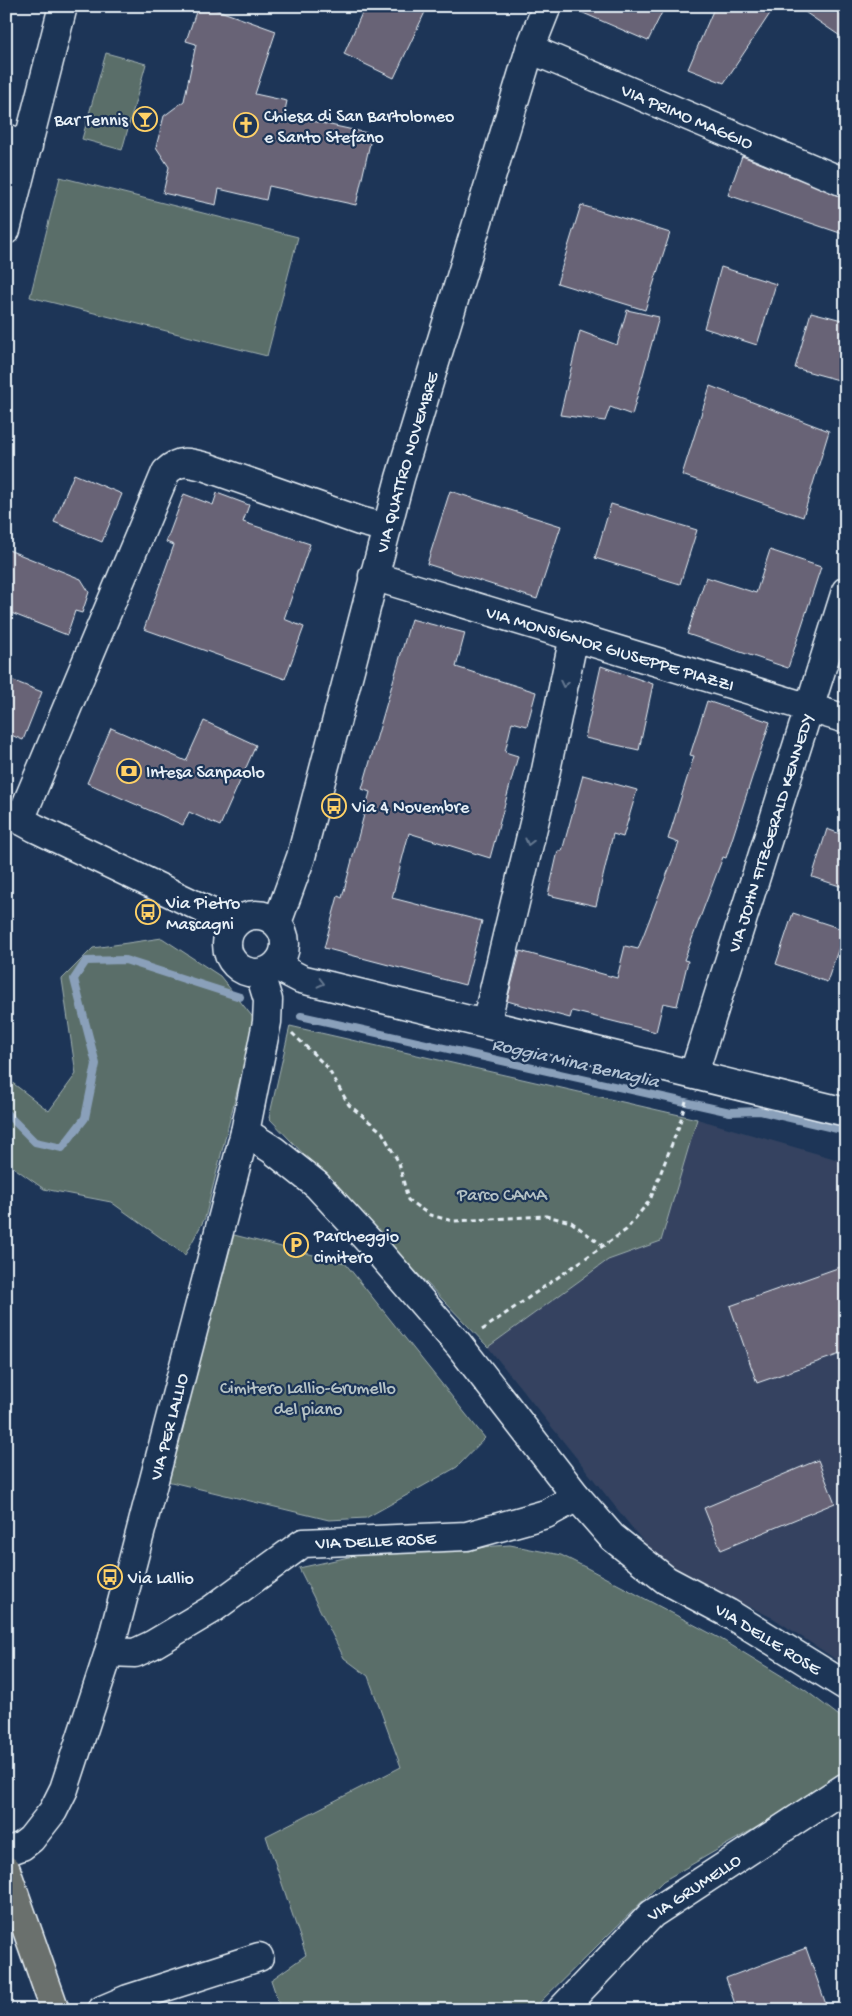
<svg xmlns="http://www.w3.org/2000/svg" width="852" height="2016" font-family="'Gochi Hand',sans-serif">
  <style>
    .built { fill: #344360 }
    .green { fill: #5a6e69; stroke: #a1b0b0 }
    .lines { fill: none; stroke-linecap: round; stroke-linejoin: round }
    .stream { stroke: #8aa0ba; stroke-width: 8 }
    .building { fill: #686376; stroke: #e8f1f8 }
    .minor-casing { stroke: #e8f1f8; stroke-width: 31 }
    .major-casing { stroke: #e8f1f8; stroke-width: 31 }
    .path { stroke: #e8f1f8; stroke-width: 3; stroke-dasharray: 5 4; stroke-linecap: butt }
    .minor { stroke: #1d3557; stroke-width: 28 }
    .major { stroke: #6b706d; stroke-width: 28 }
    .oneway { stroke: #64778f }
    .labels { text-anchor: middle; stroke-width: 4.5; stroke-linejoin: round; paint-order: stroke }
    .poi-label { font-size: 18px; fill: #e8f1f8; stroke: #1d3557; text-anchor: start }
    .street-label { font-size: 18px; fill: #e8f1f8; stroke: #1d3557 }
    .park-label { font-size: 18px; fill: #b6c3c6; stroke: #1d3557 }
    .water-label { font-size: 19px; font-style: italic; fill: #b1c2d4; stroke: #1d3557 }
  </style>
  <rect width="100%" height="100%" fill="#1d3557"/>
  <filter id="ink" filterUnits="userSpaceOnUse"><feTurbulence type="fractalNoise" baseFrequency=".02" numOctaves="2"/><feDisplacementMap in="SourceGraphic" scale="10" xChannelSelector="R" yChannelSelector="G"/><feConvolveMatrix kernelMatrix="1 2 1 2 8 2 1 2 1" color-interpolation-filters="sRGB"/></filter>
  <g filter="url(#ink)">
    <polygon class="built" points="697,1119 846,1162 846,1666 773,1618 670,1570 641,1539 488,1347 608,1260 661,1241"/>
    <g class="green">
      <polygon points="106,53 146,64 122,150 82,139"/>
      <polygon points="60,177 298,237 267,356 30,297"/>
      <polygon points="162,938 220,976 255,1020 205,1218 185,1255 111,1202 44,1189 13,1167 6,1158 6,1078 49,1111 76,1074 62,979 93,948"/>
      <polygon points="290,1026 697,1119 661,1241 608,1260 488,1347 269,1118"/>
      <polygon points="234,1235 345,1263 485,1438 457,1467 366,1518 329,1520 167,1481"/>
      <polygon points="510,1545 561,1555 587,1568 721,1639 805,1690 846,1721 846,1770 811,1796 663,1881 532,2010 281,2010 271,1980 306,1955 266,1836 401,1767 368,1676 344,1658 299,1568 385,1549 437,1550"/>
    </g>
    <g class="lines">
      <g class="stream">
        <polyline points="301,1016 730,1112 760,1111 846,1131"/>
        <polyline points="6,1113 35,1142 62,1148 85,1118 96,1064 74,979 86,961 125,960 240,997"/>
      </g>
    </g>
    <g class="building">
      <polygon points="198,6 206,6 276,31 255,94 287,101 284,115 372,134 356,205 269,186 266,200 219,189 216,205 163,193 169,167 156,147 164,116 184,101 196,44 186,41"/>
      <polygon points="365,6 413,6 425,12 394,78 344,54"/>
      <polygon points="567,6 665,6 648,41"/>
      <polygon points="715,6 775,6 724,83 688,69"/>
      <polygon points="796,6 846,6 846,40"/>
      <polygon points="742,156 846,198 846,235 728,195"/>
      <polygon points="581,205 670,233 645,310 557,283"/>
      <polygon points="721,267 776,284 757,345 704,328"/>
      <polygon points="627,310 659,317 632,415 610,407 605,421 560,415 580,331 617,345"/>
      <polygon points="811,312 846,321 846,382 795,368"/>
      <polygon points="710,386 829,431 803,517 682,475"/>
      <polygon points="74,474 122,494 102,542 54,522"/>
      <polygon points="450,491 561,526 537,599 427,564"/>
      <polygon points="217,493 249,505 243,522 310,544 284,619 304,627 285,679 144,629 174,545 166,542 184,494 213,505"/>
      <polygon points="611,504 697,530 680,584 595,558"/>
      <polygon points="6,549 81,579 89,592 82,613 75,611 67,635 6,611"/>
      <polygon points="770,550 821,567 788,668 687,634 706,577 756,593"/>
      <polygon points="411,619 465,633 456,667 536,692 527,726 512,722 505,752 518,756 490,858 409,833 392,898 482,921 465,985 324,948 338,896 342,898 370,792 362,789"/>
      <polygon points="601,666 653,684 639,750 585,738"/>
      <polygon points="6,678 42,692 23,740 6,733"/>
      <polygon points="707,701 770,722 726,858 723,857 684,960 688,961 677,1006 663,1003 656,1032 572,1011 570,1018 507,1001 520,951 617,978 625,946 638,949 679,843 668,839 694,756 690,755"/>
      <polygon points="204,721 256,745 220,826 189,812 183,825 87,783 111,728 186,761"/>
      <polygon points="583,775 637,790 623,837 613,834 596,906 548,895 558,851 562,851"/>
      <polygon points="827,829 846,836 846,888 812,877"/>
      <polygon points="793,913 845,930 827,982 776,964"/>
      <polygon points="846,1265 846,1352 757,1383 730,1306"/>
      <polygon points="818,1460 835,1503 721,1550 704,1508"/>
      <polygon points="806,1948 828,2010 737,2010 726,1978"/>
    </g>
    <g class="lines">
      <defs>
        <g id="minor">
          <path id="s1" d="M530 49 846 183"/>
          <polyline points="6,138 28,146"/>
          <polyline points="6,230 63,6"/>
          <path id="s2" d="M373 576 846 719"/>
          <polyline points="6,812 35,828 210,912 233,925"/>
          <path d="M20 820 166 472C179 459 189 462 206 467L360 521 387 528"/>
          <circle cx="256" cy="944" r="29"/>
          <path id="s3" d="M277 923 301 857 400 478 530 49 547 6"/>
          <polyline points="276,966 301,979 846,1112"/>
          <polyline points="489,1024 489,1011 541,794 574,636"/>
          <path id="s4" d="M694 1073 846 591"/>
          <path id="s5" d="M245 1132 273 1150 317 1185 376 1249 459 1345 577 1497 612 1537 666 1580 728 1613 846 1686"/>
          <path id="s6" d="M109 1652 135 1653 152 1645 211 1610 303 1543 467 1536 546 1514 577 1497"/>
          <path id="s7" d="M6 1852 22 1846 31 1839 53 1811 64 1789 109 1652 245 1132 267 1022 268 1000 260 974"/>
          <polyline points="102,2010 128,1999 259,1957"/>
          <path id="s8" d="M561 2010 652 1914 846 1787"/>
        </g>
        <polyline id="major" points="6,1870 55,2010"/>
      </defs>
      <use href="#minor" class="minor-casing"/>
      <use href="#major" class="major-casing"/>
      <g class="path">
        <polyline points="292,1033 327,1067 349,1105 382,1132 399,1163 408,1200 430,1215 453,1221 546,1216 571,1222 602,1245"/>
        <polyline points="482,1330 626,1230 650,1200 679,1126 686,1101"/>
      </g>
      <use href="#minor" class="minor"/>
      <use href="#major" class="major"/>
    </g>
    <defs><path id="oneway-chevron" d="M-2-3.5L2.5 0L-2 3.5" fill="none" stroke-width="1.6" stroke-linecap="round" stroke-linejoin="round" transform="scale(1.25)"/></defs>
    <g class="oneway">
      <use href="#oneway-chevron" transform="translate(564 684) rotate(102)"/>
      <use href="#oneway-chevron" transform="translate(529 842) rotate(104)"/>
      <use href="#oneway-chevron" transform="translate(321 983) rotate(14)"/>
    </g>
  </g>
  <defs>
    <symbol id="bar-ring" viewBox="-11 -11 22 22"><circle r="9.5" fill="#1d3557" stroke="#ffd166" stroke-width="1.5"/><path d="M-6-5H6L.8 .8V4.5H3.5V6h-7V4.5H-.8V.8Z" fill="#ffd166"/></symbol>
    <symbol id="church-ring" viewBox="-11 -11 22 22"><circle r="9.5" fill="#1d3557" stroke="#ffd166" stroke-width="1.5"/><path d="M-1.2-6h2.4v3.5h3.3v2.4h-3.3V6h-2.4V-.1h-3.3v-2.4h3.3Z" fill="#ffd166"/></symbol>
    <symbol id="bank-ring" viewBox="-11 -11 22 22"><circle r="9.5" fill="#1d3557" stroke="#ffd166" stroke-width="1.5"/><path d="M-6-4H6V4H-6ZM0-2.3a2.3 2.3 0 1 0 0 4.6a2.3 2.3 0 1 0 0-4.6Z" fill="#ffd166"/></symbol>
    <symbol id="bus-ring" viewBox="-11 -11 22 22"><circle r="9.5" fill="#1d3557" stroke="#ffd166" stroke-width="1.5"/><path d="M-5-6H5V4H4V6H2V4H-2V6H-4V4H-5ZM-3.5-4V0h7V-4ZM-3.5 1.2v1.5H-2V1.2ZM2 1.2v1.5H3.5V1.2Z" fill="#ffd166"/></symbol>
    <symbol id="parking-ring" viewBox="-11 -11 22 22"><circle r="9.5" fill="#1d3557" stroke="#ffd166" stroke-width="1.5"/><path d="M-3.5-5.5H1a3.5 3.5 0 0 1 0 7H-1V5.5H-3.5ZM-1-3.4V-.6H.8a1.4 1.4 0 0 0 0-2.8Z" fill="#ffd166"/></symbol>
  </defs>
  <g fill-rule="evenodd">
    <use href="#bar-ring" x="131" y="105" width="28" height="28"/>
    <use href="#church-ring" x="232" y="111" width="28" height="28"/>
    <use href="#bank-ring" x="115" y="757" width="28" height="28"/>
    <use href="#bus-ring" x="320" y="792" width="28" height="28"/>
    <use href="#bus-ring" x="134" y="898" width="28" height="28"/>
    <use href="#parking-ring" x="282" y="1231" width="28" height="28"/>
    <use href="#bus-ring" x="96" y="1563" width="28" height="28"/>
  </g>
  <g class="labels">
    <g class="poi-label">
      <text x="264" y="121">Chiesa di San Bartolomeo<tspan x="264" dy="21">e Santo Stefano</tspan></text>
      <text x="128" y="125" text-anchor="end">Bar Tennis</text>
      <text x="146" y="777">Intesa Sanpaolo</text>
      <text x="352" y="812">Via 4 Novembre</text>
      <text x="166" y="908">Via Pietro<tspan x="166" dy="21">Mascagni</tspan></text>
      <text x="314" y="1241">Parcheggio<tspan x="314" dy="21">cimitero</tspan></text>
      <text x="128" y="1583">Via Lallio</text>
    </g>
    <g class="street-label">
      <text dy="6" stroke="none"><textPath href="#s1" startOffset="171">VIA PRIMO MAGGIO</textPath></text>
      <text dy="6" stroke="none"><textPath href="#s3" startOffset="479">VIA QUATTRO NOVEMBRE</textPath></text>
      <text dy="6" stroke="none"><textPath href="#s2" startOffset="248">VIA MONSIGNOR GIUSEPPE PIAZZI</textPath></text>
      <text dy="6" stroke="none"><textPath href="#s4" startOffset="252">VIA JOHN FITZGERALD KENNEDY</textPath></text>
      <text dy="6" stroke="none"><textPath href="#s7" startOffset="466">VIA PER LALLIO</textPath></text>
      <text dy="6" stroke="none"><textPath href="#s6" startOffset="300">VIA DELLE ROSE</textPath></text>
      <text dy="6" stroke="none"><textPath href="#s5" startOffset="736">VIA DELLE ROSE</textPath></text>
      <text dy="6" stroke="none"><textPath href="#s8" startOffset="182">VIA GRUMELLO</textPath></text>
    </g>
    <g class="park-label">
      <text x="502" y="1200">Parco CAMA</text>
      <text x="308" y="1393">Cimitero Lallio-Grumello<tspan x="308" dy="21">del piano</tspan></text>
    </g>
    <g class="water-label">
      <text transform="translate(576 1061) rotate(13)" y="7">Roggia Mina Benaglia</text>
    </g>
  </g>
  <rect width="852" height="2016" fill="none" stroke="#1d3557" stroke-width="25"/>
  <rect x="12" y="12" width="827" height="1991" fill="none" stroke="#e8f1f8" stroke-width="2" filter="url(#ink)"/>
</svg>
